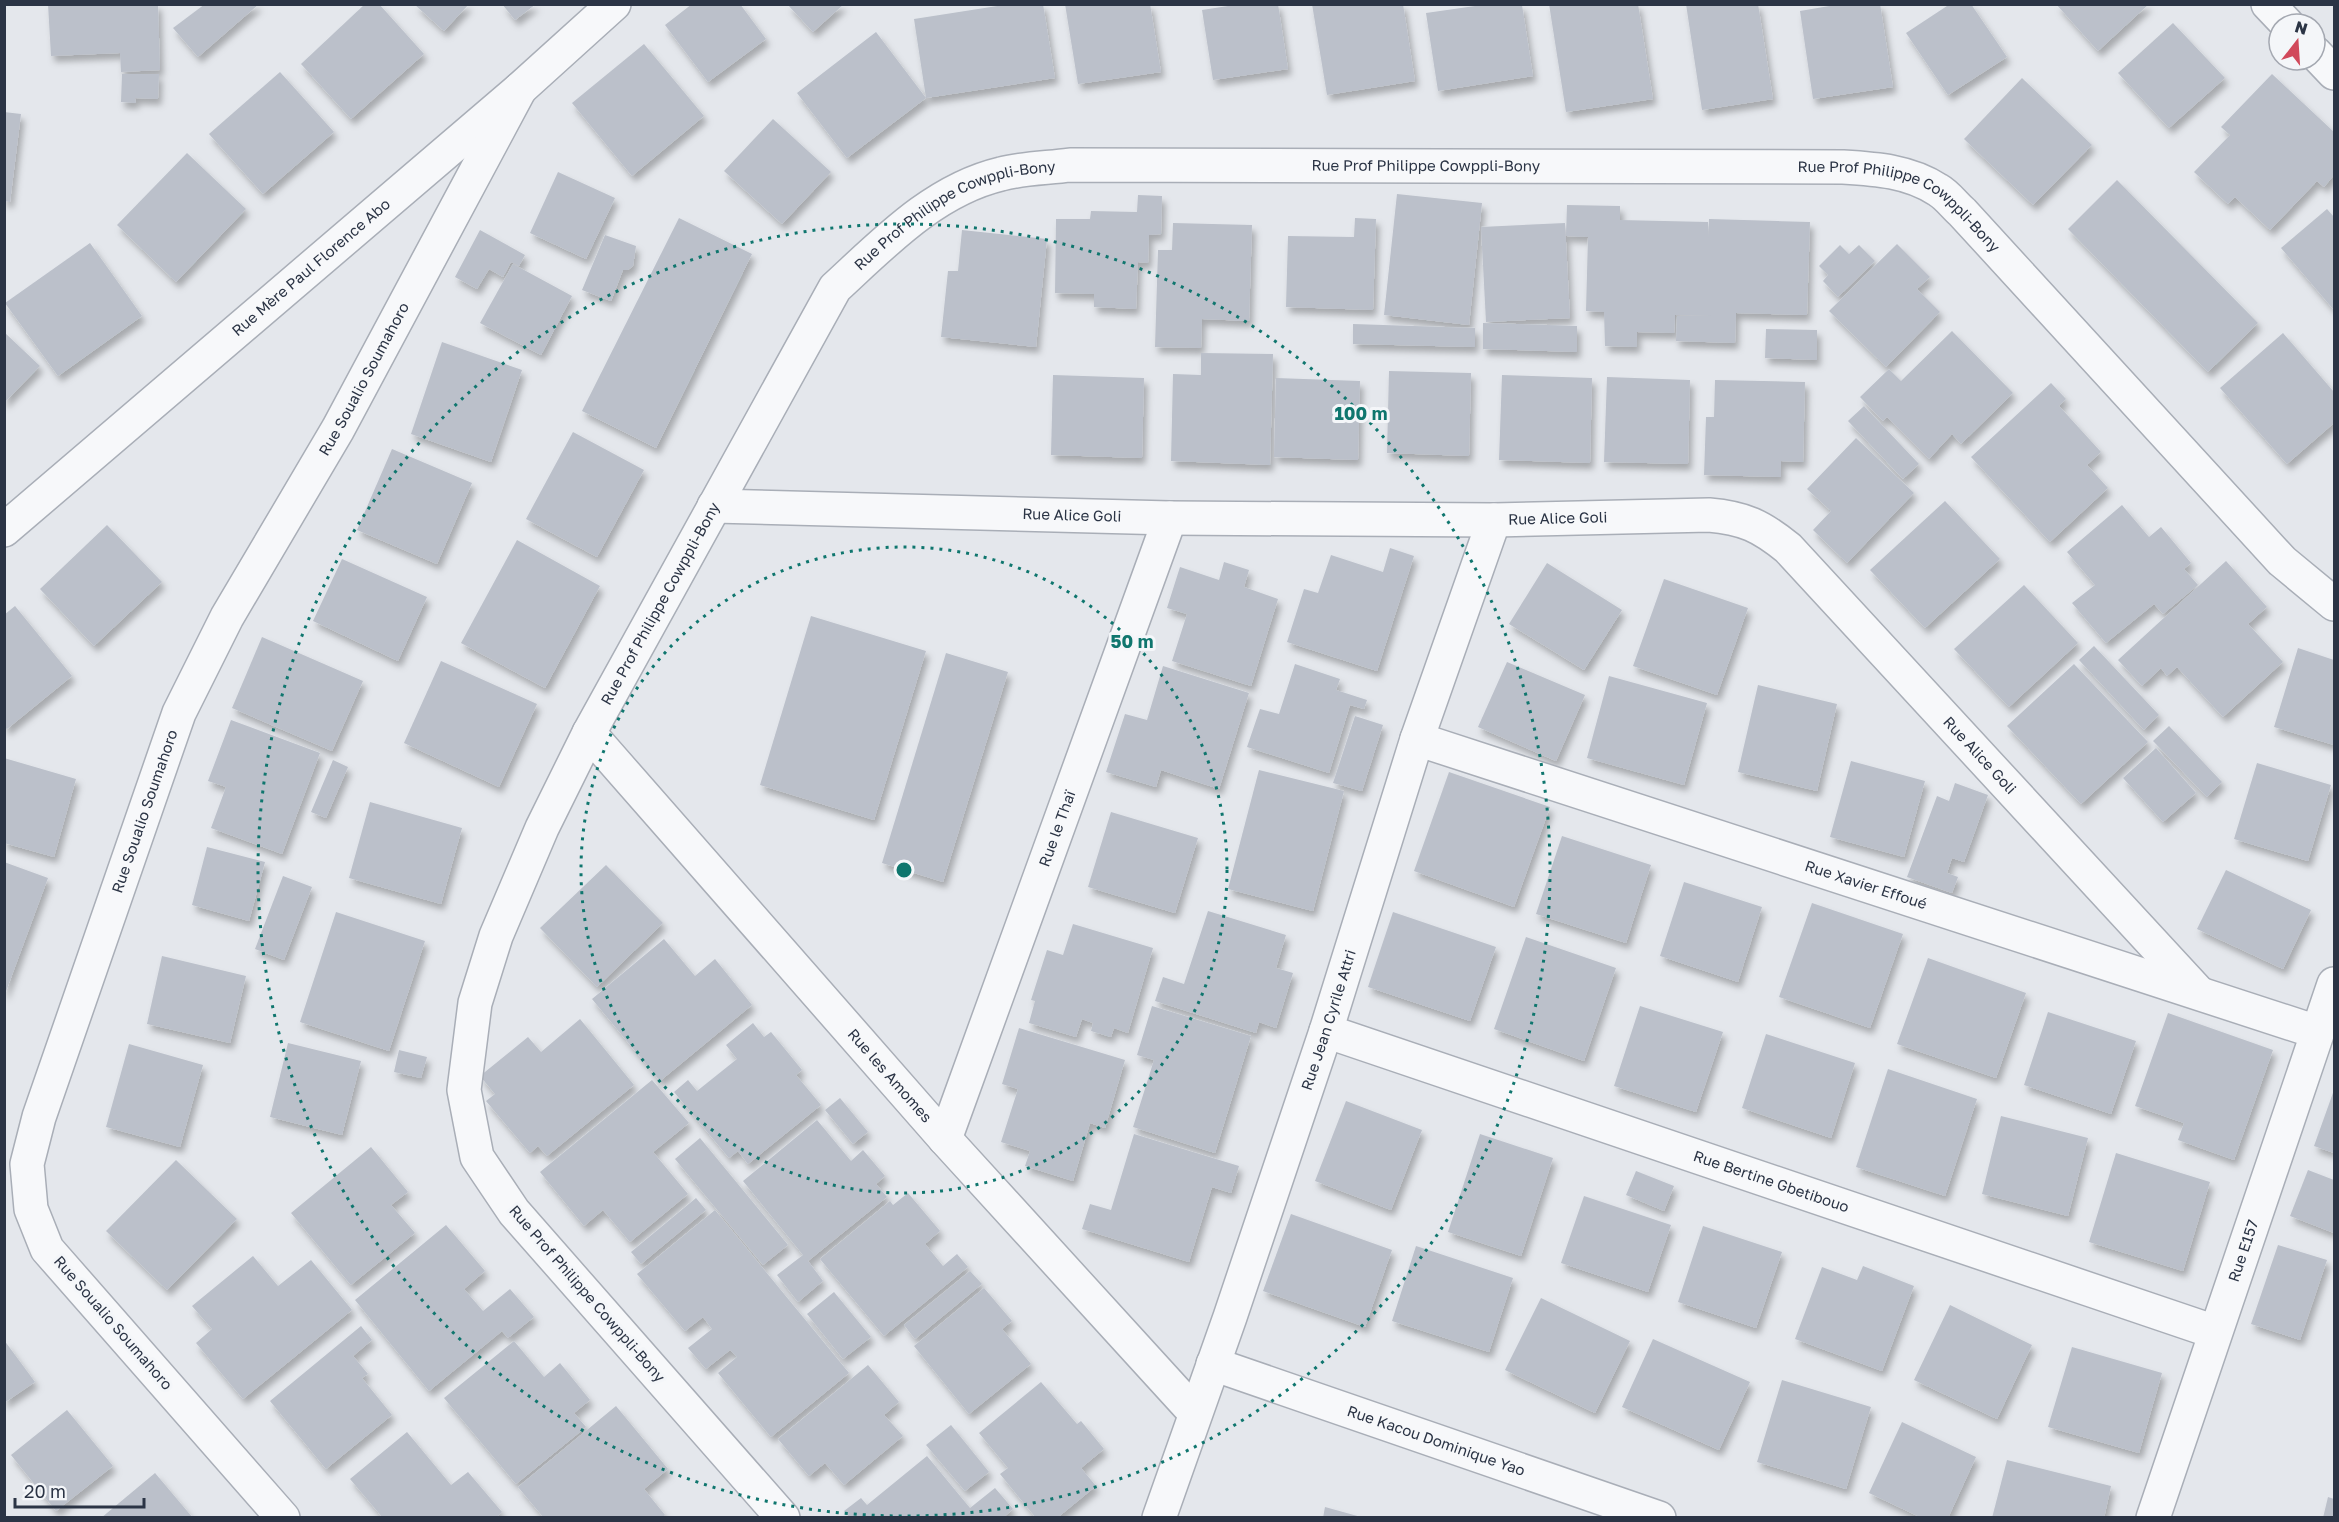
<svg xmlns="http://www.w3.org/2000/svg" width="2339" height="1522" font-family="'Golos Text',sans-serif">
  <style>
    .building { fill: #bbc0ca; filter: url(#shadow) }
    .lines { fill: none; stroke-linecap: round; stroke-linejoin: round }
    .minor-casing { stroke: #a9aeb7; stroke-width: 36 }
    .minor { stroke: #f7f8fa; stroke-width: 33 }
    .ring { fill: none; stroke: #0f766e; stroke-width: 3; stroke-dasharray: 3 6 }
    .labels { text-anchor: middle; stroke-width: 6; stroke-linejoin: round; paint-order: stroke }
    .street-label { font-size: 15px; fill: #2b3445; stroke: #f4f6f9 }
    .centre { fill: #0f766e; stroke: #f4f6f9; stroke-width: 3 }
    .ring-label { font-size: 18px; text-anchor: middle; font-weight: bold; fill: #0f766e; stroke: #f4f6f9; stroke-width: 6; stroke-linejoin: round; paint-order: stroke }
  </style>
  <defs>
    <filter id="shadow"><feDropShadow dx="3.5" dy="6" stdDeviation="3" flood-color="#0004"/></filter>
  </defs>
  <rect width="100%" height="100%" fill="#e4e7ec"/>
  <g class="building">
    <polygon points="48,4 158,4 160,70 121,72 120,53 51,56"/>
    <polygon points="205,4 259,4 198,57 173,28"/>
    <polygon points="365,4 379,4 424,54 351,119 301,64"/>
    <polygon points="414,4 469,4 444,31"/>
    <polygon points="502,4 536,4 515,20"/>
    <polygon points="692,4 740,4 766,39 708,82 665,25"/>
    <polygon points="787,4 844,4 813,32"/>
    <polygon points="1010,4 1043,4 1055,78 926,98 847,158 797,93 876,32 926,98 914,19"/>
    <polygon points="1065,4 1150,4 1161,72 1078,84"/>
    <polygon points="1241,4 1278,4 1288,69 1213,80 1202,10"/>
    <polygon points="1312,4 1403,4 1415,81 1327,95"/>
    <polygon points="1549,4 1638,4 1653,99 1566,112"/>
    <polygon points="1686,4 1758,4 1773,99 1702,110"/>
    <polygon points="1841,4 1880,4 1893,87 1813,99 1800,11"/>
    <polygon points="1950,4 1971,4 2007,57 1948,95 1906,33"/>
    <polygon points="2056,4 2149,4 2098,51"/>
    <polygon points="1482,5 1522,5 1533,76 1438,91 1426,13"/>
    <polygon points="2173,23 2225,78 2169,128 2118,73"/>
    <polygon points="644,44 704,116 632,176 572,103"/>
    <polygon points="280,72 334,132 263,194 209,134"/>
    <polygon points="122,74 159,74 158,99 135,98 136,103 121,102"/>
    <polygon points="2272,74 2334,132 2334,175 2324,187 2317,181 2270,230 2235,197 2228,204 2194,172 2230,135 2221,127"/>
    <polygon points="2022,78 2092,145 2033,205 1964,139"/>
    <polygon points="4,112 21,114 10,202 4,201"/>
    <polygon points="773,119 831,172 782,224 724,171"/>
    <polygon points="187,153 246,209 176,282 117,225"/>
    <polygon points="558,172 615,198 586,259 530,233"/>
    <polygon points="2117,180 2258,323 2208,372 2068,229"/>
    <polygon points="1397,194 1482,203 1469,325 1384,315"/>
    <polygon points="1138,195 1162,196 1161,234 1149,235 1148,263 1138,262 1136,309 1094,307 1094,294 1055,293 1056,219 1090,219 1091,211 1137,212"/>
    <polygon points="1567,205 1620,206 1620,220 1708,222 1708,238 1709,219 1810,222 1807,315 1736,313 1735,343 1676,341 1677,316 1711,316 1675,315 1674,333 1637,332 1637,347 1605,346 1604,312 1586,311 1588,237 1566,236"/>
    <polygon points="2327,209 2334,217 2334,310 2281,248"/>
    <polygon points="679,218 752,254 656,448 582,411"/>
    <polygon points="1355,218 1376,219 1373,310 1286,307 1288,236 1354,237"/>
    <polygon points="1173,223 1252,225 1249,321 1202,319 1201,348 1155,347 1158,250 1172,250"/>
    <polygon points="1565,223 1570,318 1486,322 1481,227"/>
    <polygon points="480,230 525,255 519,266 511,262 503,277 489,269 477,289 455,277"/>
    <polygon points="962,230 1047,239 1036,347 941,337 948,271 958,271"/>
    <polygon points="605,235 636,246 633,266 628,270 623,270 611,301 582,290"/>
    <polygon points="90,243 142,316 58,376 5,303"/>
    <polygon points="1897,244 1930,277 1917,289 1940,312 1886,367 1829,311"/>
    <polygon points="1840,245 1849,254 1859,245 1875,261 1838,297 1823,281 1828,275 1819,266"/>
    <polygon points="513,264 572,296 541,355 480,323"/>
    <polygon points="1483,323 1577,326 1577,352 1483,349"/>
    <polygon points="1353,324 1475,328 1475,347 1353,344"/>
    <polygon points="1766,329 1817,330 1817,360 1765,358"/>
    <polygon points="1952,331 2013,393 1961,444 1952,434 1929,459 1887,417 1883,421 1860,397 1889,369 1901,381"/>
    <polygon points="4,332 40,366 4,403"/>
    <polygon points="2283,333 2334,392 2334,423 2287,464 2220,388"/>
    <polygon points="442,342 522,370 491,462 411,434"/>
    <polygon points="1201,353 1273,354 1270,465 1171,461 1173,374 1201,375"/>
    <polygon points="1389,371 1471,373 1469,456 1387,453"/>
    <polygon points="1053,375 1144,378 1142,458 1051,455"/>
    <polygon points="1502,375 1592,378 1590,463 1499,460"/>
    <polygon points="1607,377 1690,380 1688,464 1604,462"/>
    <polygon points="1276,378 1360,381 1358,460 1274,457"/>
    <polygon points="1715,380 1805,382 1803,462 1781,461 1781,477 1704,475 1706,417 1714,417"/>
    <polygon points="2051,383 2066,399 2059,406 2101,452 2087,465 2108,488 2050,542 1971,457"/>
    <polygon points="1864,406 1919,464 1903,479 1848,421"/>
    <polygon points="573,432 644,470 597,557 526,519"/>
    <polygon points="1856,438 1914,493 1847,563 1813,530 1831,511 1807,489"/>
    <polygon points="392,449 472,483 437,564 357,530"/>
    <polygon points="1945,501 2000,559 1925,628 1870,570"/>
    <polygon points="2122,505 2149,537 2161,527 2191,563 2184,569 2198,585 2163,614 2154,604 2106,643 2072,603 2095,585 2067,552"/>
    <polygon points="107,525 162,582 94,646 40,589"/>
    <polygon points="517,540 600,586 545,688 461,643"/>
    <polygon points="1390,548 1414,556 1377,671 1287,642 1304,589 1318,593 1331,555 1383,572"/>
    <polygon points="342,559 427,597 398,661 313,621"/>
    <polygon points="2226,561 2267,607 2248,624 2283,662 2223,717 2177,667 2167,676 2161,668 2142,686 2118,660"/>
    <polygon points="1224,562 1249,570 1244,587 1278,599 1251,686 1172,661 1187,614 1167,608 1180,567 1219,580"/>
    <polygon points="1547,563 1622,610 1584,670 1509,624"/>
    <polygon points="1664,579 1748,608 1717,695 1633,666"/>
    <polygon points="2024,585 2078,643 2009,707 1954,649"/>
    <polygon points="15,606 72,676 7,729 4,727 4,615"/>
    <polygon points="811,616 926,651 874,820 760,785"/>
    <polygon points="262,637 363,681 332,751 232,708"/>
    <polygon points="2094,646 2159,715 2144,730 2079,660"/>
    <polygon points="2298,648 2334,660 2334,745 2274,727"/>
    <polygon points="946,653 1008,672 943,882 882,863"/>
    <polygon points="441,661 537,704 499,787 404,743"/>
    <polygon points="1507,662 1585,695 1556,761 1478,727"/>
    <polygon points="1295,664 1340,679 1336,690 1367,700 1364,709 1350,705 1329,773 1247,747 1260,709 1279,714"/>
    <polygon points="2074,664 2148,742 2081,804 2007,726"/>
    <polygon points="1163,666 1249,693 1219,789 1161,770 1156,787 1106,772 1125,714 1147,720"/>
    <polygon points="1609,676 1707,703 1684,785 1587,758"/>
    <polygon points="1758,685 1837,704 1817,791 1738,772"/>
    <polygon points="1355,716 1383,725 1362,791 1333,783"/>
    <polygon points="231,720 320,753 282,854 211,828 226,787 208,781"/>
    <polygon points="2169,726 2222,782 2207,797 2153,741"/>
    <polygon points="2156,748 2196,793 2163,822 2123,778"/>
    <polygon points="4,758 76,779 54,857 4,843"/>
    <polygon points="333,760 348,767 326,818 311,812"/>
    <polygon points="1851,761 1925,781 1904,857 1830,837"/>
    <polygon points="2257,763 2331,785 2308,861 2234,839"/>
    <polygon points="1259,770 1344,791 1313,911 1228,889"/>
    <polygon points="1449,772 1550,807 1514,907 1414,871"/>
    <polygon points="1955,783 1988,795 1964,862 1952,858 1947,873 1958,877 1952,893 1907,877 1937,796 1949,801"/>
    <polygon points="370,802 462,828 441,904 349,878"/>
    <polygon points="1111,812 1198,838 1175,913 1088,887"/>
    <polygon points="1562,836 1651,865 1626,943 1536,914"/>
    <polygon points="207,847 265,862 249,921 192,905"/>
    <polygon points="4,862 48,878 5,994 4,994"/>
    <polygon points="606,865 663,923 597,987 540,928"/>
    <polygon points="2226,870 2311,910 2283,969 2197,929"/>
    <polygon points="283,876 312,887 284,960 255,949"/>
    <polygon points="1684,882 1762,907 1738,982 1660,956"/>
    <polygon points="1812,903 1903,934 1870,1028 1779,997"/>
    <polygon points="1208,911 1286,935 1276,968 1293,973 1276,1028 1259,1022 1256,1033 1155,1001 1163,977 1184,984"/>
    <polygon points="336,912 425,941 389,1051 300,1022"/>
    <polygon points="1393,912 1496,947 1470,1021 1368,987"/>
    <polygon points="1073,924 1153,948 1128,1033 1114,1028 1111,1037 1091,1031 1093,1023 1082,1019 1076,1037 1029,1023 1035,1001 1031,1000 1047,950 1063,955"/>
    <polygon points="1526,937 1616,968 1584,1061 1494,1029"/>
    <polygon points="664,939 695,976 715,959 752,1005 660,1081 592,999"/>
    <polygon points="162,956 246,976 230,1043 147,1024"/>
    <polygon points="1928,958 2026,993 1996,1078 1897,1044"/>
    <polygon points="1152,1006 1251,1036 1215,1153 1133,1127 1154,1060 1137,1055"/>
    <polygon points="1640,1006 1723,1032 1696,1112 1614,1086"/>
    <polygon points="2048,1012 2136,1041 2111,1114 2024,1085"/>
    <polygon points="2168,1013 2273,1050 2234,1160 2178,1140 2184,1123 2135,1106"/>
    <polygon points="580,1019 634,1085 547,1156 538,1146 530,1153 486,1101 495,1094 480,1076 528,1037 541,1052"/>
    <polygon points="753,1023 764,1037 771,1032 802,1070 796,1075 821,1105 748,1164 738,1151 729,1158 674,1092 688,1080 697,1091 737,1059 726,1045"/>
    <polygon points="1019,1028 1125,1060 1105,1128 1090,1123 1073,1181 1025,1166 1030,1151 1001,1142 1018,1089 1002,1084"/>
    <polygon points="1766,1034 1855,1063 1831,1138 1742,1108"/>
    <polygon points="288,1043 361,1061 342,1135 270,1117"/>
    <polygon points="129,1044 203,1065 180,1147 106,1127"/>
    <polygon points="399,1050 427,1057 421,1078 394,1072"/>
    <polygon points="1888,1069 1977,1099 1945,1196 1856,1167"/>
    <polygon points="652,1080 689,1123 653,1152 688,1194 630,1242 603,1210 584,1226 540,1172"/>
    <polygon points="2334,1090 2334,1153 2314,1146"/>
    <polygon points="840,1098 868,1132 853,1144 825,1110"/>
    <polygon points="1346,1101 1422,1130 1391,1210 1315,1181"/>
    <polygon points="2001,1116 2088,1138 2068,1216 1982,1194"/>
    <polygon points="817,1120 851,1161 863,1150 885,1176 876,1184 887,1197 808,1261 823,1281 798,1302 777,1275 803,1255 743,1181"/>
    <polygon points="1134,1134 1239,1166 1231,1193 1212,1187 1189,1262 1082,1229 1090,1204 1111,1210"/>
    <polygon points="1480,1134 1553,1158 1521,1256 1448,1232"/>
    <polygon points="700,1138 788,1245 763,1265 675,1159"/>
    <polygon points="371,1147 408,1192 391,1205 415,1233 351,1285 291,1213"/>
    <polygon points="2116,1153 2210,1182 2183,1271 2089,1242"/>
    <polygon points="176,1160 237,1219 167,1290 106,1231"/>
    <polygon points="2308,1170 2334,1180 2334,1233 2290,1216"/>
    <polygon points="1636,1171 1674,1186 1664,1211 1626,1195"/>
    <polygon points="908,1193 940,1231 925,1244 943,1266 957,1254 968,1267 884,1336 820,1259 890,1201 893,1205"/>
    <polygon points="1584,1196 1671,1225 1648,1292 1561,1263"/>
    <polygon points="696,1198 706,1210 641,1264 631,1252"/>
    <polygon points="715,1210 849,1373 771,1437 718,1373 737,1357 730,1350 706,1369 688,1348 712,1329 703,1317 685,1331 637,1274"/>
    <polygon points="1291,1214 1392,1250 1365,1327 1263,1291"/>
    <polygon points="446,1225 485,1271 464,1289 483,1311 510,1289 534,1317 508,1338 502,1331 429,1391 355,1300"/>
    <polygon points="1703,1226 1782,1252 1756,1328 1678,1302"/>
    <polygon points="2278,1245 2327,1260 2300,1340 2251,1324"/>
    <polygon points="1416,1246 1513,1278 1489,1352 1392,1321"/>
    <polygon points="253,1256 278,1286 311,1260 352,1310 243,1399 196,1343 212,1329 192,1306"/>
    <polygon points="1863,1266 1914,1286 1882,1371 1795,1339 1822,1267 1857,1280"/>
    <polygon points="970,1271 982,1284 915,1339 904,1325"/>
    <polygon points="984,1288 1012,1321 1002,1329 1031,1364 969,1414 914,1346"/>
    <polygon points="834,1292 871,1337 843,1359 807,1314"/>
    <polygon points="1541,1298 1630,1341 1595,1413 1505,1370"/>
    <polygon points="1950,1305 2032,1345 1997,1419 1914,1380"/>
    <polygon points="361,1326 372,1340 353,1356 368,1374 362,1378 392,1415 326,1469 270,1401"/>
    <polygon points="1653,1339 1750,1382 1719,1450 1622,1407"/>
    <polygon points="4,1340 35,1382 4,1403"/>
    <polygon points="514,1341 544,1377 560,1363 590,1400 574,1413 586,1427 516,1484 444,1398"/>
    <polygon points="2072,1347 2162,1373 2139,1453 2048,1427"/>
    <polygon points="868,1365 899,1402 884,1415 903,1436 844,1485 825,1463 809,1476 778,1439"/>
    <polygon points="1782,1380 1871,1407 1846,1489 1757,1462"/>
    <polygon points="1041,1382 1077,1424 1081,1421 1104,1449 1081,1468 1096,1486 1057,1518 1036,1518 1000,1474 1008,1468 979,1433"/>
    <polygon points="616,1406 668,1469 644,1489 665,1515 662,1518 544,1518 518,1487"/>
    <polygon points="67,1410 113,1466 56,1511 11,1455"/>
    <polygon points="1902,1422 1976,1457 1948,1518 1922,1518 1869,1493"/>
    <polygon points="951,1425 989,1472 965,1491 926,1445"/>
    <polygon points="407,1432 451,1485 468,1472 502,1512 496,1518 383,1518 350,1479"/>
    <polygon points="927,1456 970,1508 995,1488 1013,1509 1003,1518 850,1518 844,1511 861,1498 867,1505"/>
    <polygon points="2007,1460 2111,1486 2104,1518 1992,1518"/>
    <polygon points="155,1473 193,1518 101,1518"/>
    <polygon points="2328,1497 2334,1499 2334,1518 2323,1518"/>
    <polygon points="1325,1507 1361,1517 1361,1518 1323,1518"/>
  </g>
  <g class="lines">
    <defs>
      <g id="minor">
        <polyline points="2268,4 2287,24"/>
        <polyline points="2315,53 2334,73"/>
        <path id="s1" d="M714 506 1170 518 1494 520 1709 515C1744 518 1761 526 1788 548L2198 992"/>
        <path id="s2" d="M4 530 520 89 614 4"/>
        <path id="s3" d="M589 733 945 1139 1195 1413"/>
        <path id="s4" d="M1417 739 2317 1032"/>
        <path id="s5" d="M1326 1031 2215 1332"/>
        <path id="s6" d="M945 1139 1170 518"/>
        <path id="s7" d="M1213 1364 1659 1518"/>
        <path id="s8" d="M283 1518 47 1249 31 1209 27 1164 39 1117 179 713 227 617 338 429 520 89"/>
        <path id="s9" d="M783 1518 514 1212 477 1157 464 1090 475 1003 496 936 542 828 589 733 835 288C884 243 934 190 1001 174 1023 168 1048 168 1070 165L1843 167C1876 169 1909 171 1938 190 1947 195 1954 205 1962 212L2282 561 2334 604"/>
        <path id="s10" d="M1159 1518 1230 1317 1326 1031 1417 739 1494 520"/>
        <path id="s11" d="M2153 1518 2334 984"/>
      </g>
    </defs>
    <use href="#minor" class="minor-casing"/>
    <use href="#minor" class="minor"/>
  </g>
  <g class="ring">
    <circle cx="904" cy="870" r="323"/>
    <circle cx="904" cy="870" r="646"/>
  </g>
  <g class="labels">
    <g class="street-label">
      <text dy="5" stroke="none"><textPath href="#s9" startOffset="2061">Rue Prof Philippe Cowppli-Bony</textPath></text>
      <text dy="5" stroke="none"><textPath href="#s9" startOffset="2547">Rue Prof Philippe Cowppli-Bony</textPath></text>
      <text dy="5" stroke="none"><textPath href="#s9" startOffset="1576">Rue Prof Philippe Cowppli-Bony</textPath></text>
      <text dy="5" stroke="none"><textPath href="#s2" startOffset="404">Rue Mère Paul Florence Abo</textPath></text>
      <text dy="5" stroke="none"><textPath href="#s8" startOffset="1304">Rue Soualio Soumahoro</textPath></text>
      <text dy="5" stroke="none"><textPath href="#s1" startOffset="358">Rue Alice Goli</textPath></text>
      <text dy="5" stroke="none"><textPath href="#s1" startOffset="844">Rue Alice Goli</textPath></text>
      <text dy="5" stroke="none"><textPath href="#s9" startOffset="1071">Rue Prof Philippe Cowppli-Bony</textPath></text>
      <text dy="5" stroke="none"><textPath href="#s1" startOffset="1365">Rue Alice Goli</textPath></text>
      <text dy="5" stroke="none"><textPath href="#s8" startOffset="818">Rue Soualio Soumahoro</textPath></text>
      <text dy="5" stroke="none"><textPath href="#s6" startOffset="330">Rue le Thaï</textPath></text>
      <text dy="5" stroke="none"><textPath href="#s4" startOffset="472">Rue Xavier Effoué</textPath></text>
      <text dy="5" stroke="none"><textPath href="#s10" startOffset="526">Rue Jean Cyrile Attri</textPath></text>
      <text dy="5" stroke="none"><textPath href="#s3" startOffset="456">Rue les Amomes</textPath></text>
      <text dy="5" stroke="none"><textPath href="#s5" startOffset="470">Rue Bertine Gbetibouo</textPath></text>
      <text dy="5" stroke="none"><textPath href="#s11" startOffset="282">Rue E157</textPath></text>
      <text transform="translate(587 1294) rotate(49)" y="5">Rue Prof Philippe Cowppli-Bony</text>
      <text transform="translate(113 1323) rotate(49)" y="5">Rue Soualio Soumahoro</text>
      <text dy="5" stroke="none"><textPath href="#s7" startOffset="236">Rue Kacou Dominique Yao</textPath></text>
    </g>
  </g>
  <circle cx="904" cy="870" r="9" class="centre"/>
  <g class="ring-label">
    <text x="1361" y="420">100 m</text>
    <text x="1132" y="648">50 m</text>
  </g>
  <rect width="2339" height="1522" fill="none" stroke="#2b3445" stroke-width="12"/>
  <g transform="translate(2297 42) rotate(17)"><circle r="28" fill="#f4f6f9" stroke="#a4a8b1" stroke-width="1.5"/>
  <path d="M0-4.5L10 22L0 15L-10 22Z" fill="#d1495b"/>
  <text y="-9" font-size="16" font-weight="bold" text-anchor="middle" fill="#2b3445">N</text>
  </g>
  <path d="M15 1498v9h129v-9" fill="none" stroke="#2b3445" stroke-width="3"/>
  <text x="24" y="1498" font-size="18" fill="#2b3445" stroke="#f4f6f9" stroke-width="4.5" paint-order="stroke">20 m</text>
</svg>
